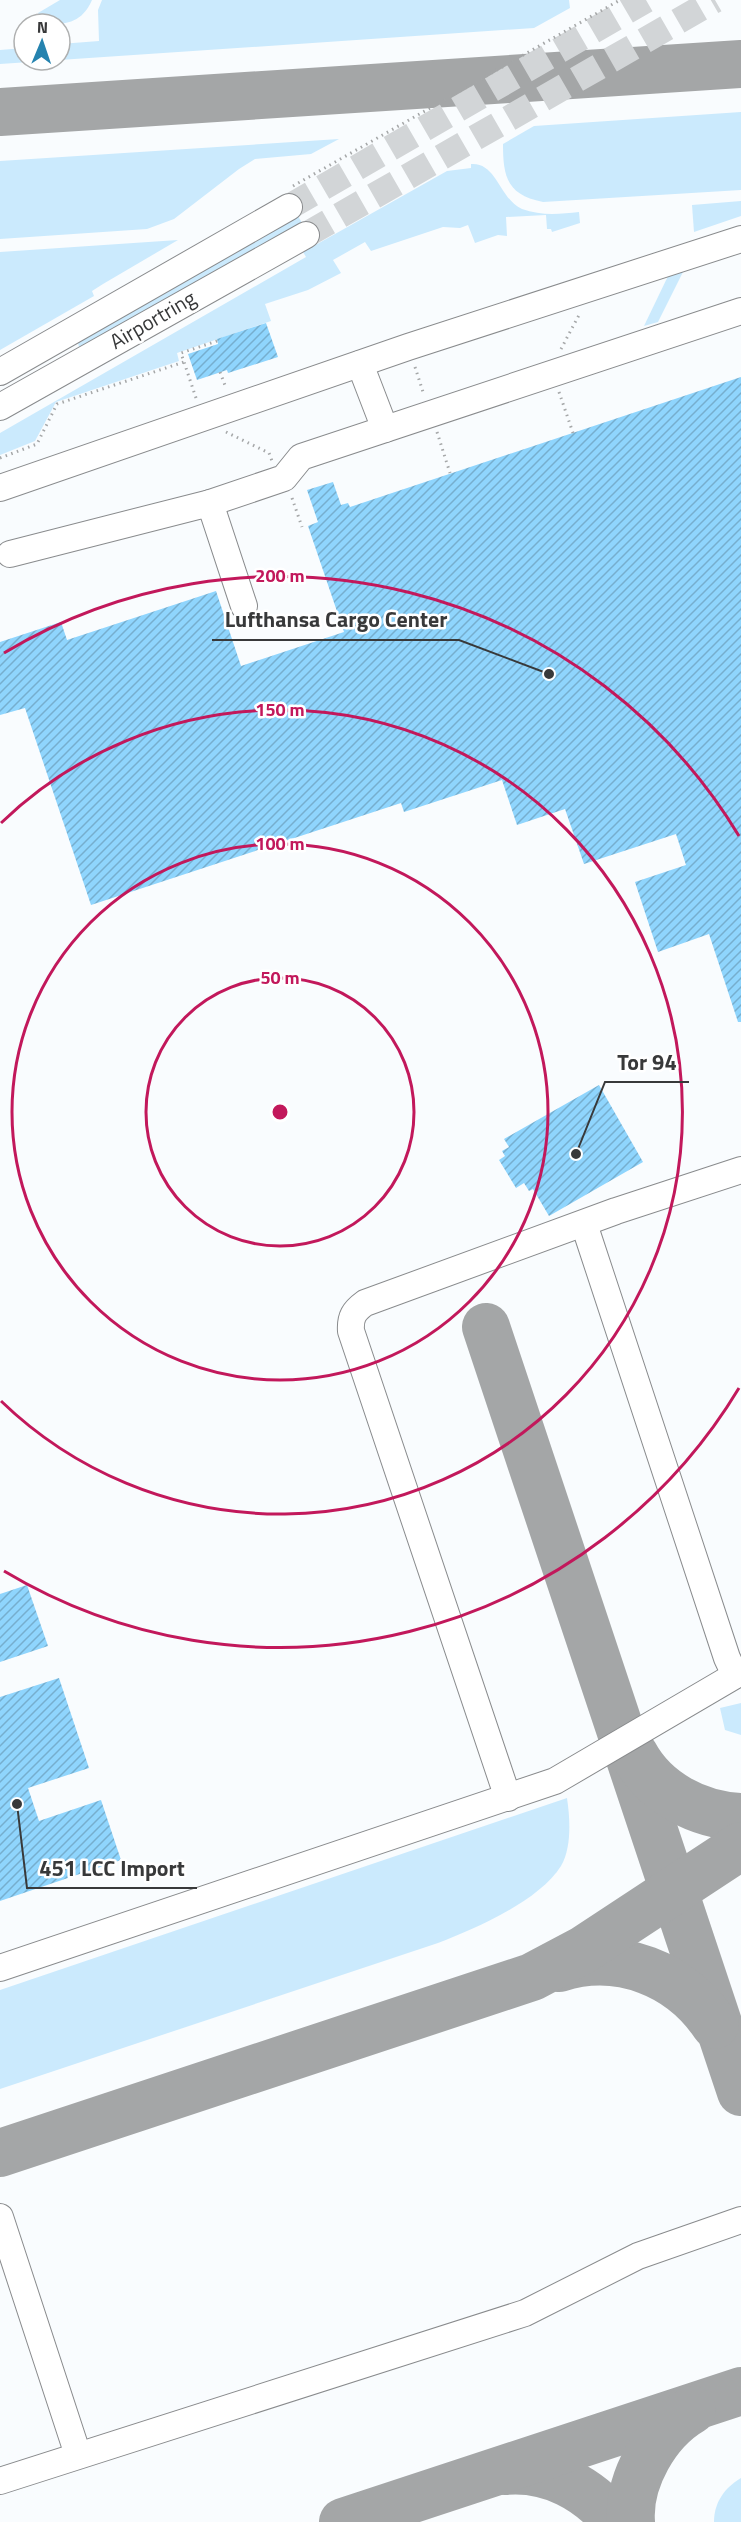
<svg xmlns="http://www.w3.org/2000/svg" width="741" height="2522" font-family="'Titillium Web',sans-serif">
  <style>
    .grass { fill: #cbeafd }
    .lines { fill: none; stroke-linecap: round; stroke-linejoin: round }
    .taxiway { stroke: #a4a6a7; stroke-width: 48 }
    .building { fill: url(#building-hatch) }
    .minor-tunnel { stroke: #d2d5d7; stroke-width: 26; stroke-dasharray: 26 13; stroke-linecap: butt }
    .minor-casing { stroke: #898b8d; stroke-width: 28 }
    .path { stroke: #a5a7a8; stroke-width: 3; stroke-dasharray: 1.5 4.5; stroke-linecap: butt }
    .minor { stroke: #fff; stroke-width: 26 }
    .ring { fill: none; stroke: #c2185b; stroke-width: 3 }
    .labels { text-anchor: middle; stroke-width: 5; stroke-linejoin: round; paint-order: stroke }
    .street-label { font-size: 21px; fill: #38393a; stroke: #fff }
    .centre { fill: #c2185b; stroke: #fff; stroke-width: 3 }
    .ring-label { font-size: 18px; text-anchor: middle; font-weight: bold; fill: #c2185b; stroke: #fff; stroke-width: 5; stroke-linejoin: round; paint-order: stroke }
    .leader { fill: none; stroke: #38393a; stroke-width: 2 }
    .callout-dot { fill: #38393a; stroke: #fff; stroke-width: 2 }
    .callout-label { font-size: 22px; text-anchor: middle; font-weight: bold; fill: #38393a; stroke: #fff; stroke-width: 5; stroke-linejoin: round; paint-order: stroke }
  </style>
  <defs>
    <pattern id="building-hatch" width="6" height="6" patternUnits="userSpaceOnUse" patternTransform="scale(1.5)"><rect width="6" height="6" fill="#8fd5fd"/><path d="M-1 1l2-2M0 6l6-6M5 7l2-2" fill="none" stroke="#76aece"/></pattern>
  </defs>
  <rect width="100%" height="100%" fill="#f9fcfe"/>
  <g class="grass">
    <path d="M60 0H92C80 27 61 24 37 24L35 18 39 15 38 13Z"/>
    <polygon points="102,0 569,0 570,8 534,28 0,64 0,50 24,48 24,60 60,60 60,44 99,41 98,10"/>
    <path d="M741 112V190L543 202C507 195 503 177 503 144L534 126Z"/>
    <polygon points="339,139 311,154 255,159 239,169 174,219 147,229 0,239 0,161"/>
    <path d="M471 164C497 162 500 200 522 209 541 216 560 214 579 212L580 223 552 232 551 229H547L546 215 506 217 507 236 498 235 475 243 468 225 460 228 443 227 371 251 365 242 333 260 341 273 308 290 265 304 271 321 177 353 179 361 56 402 35 441 0 455V433L306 257 303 252 447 171 471 168Z"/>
    <polygon points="741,201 741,216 694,232 692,205"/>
    <polygon points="296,212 302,223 87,345 79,347 77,338"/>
    <polygon points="178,240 103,284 92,291 94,296 0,350 0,252"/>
    <polygon points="684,270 658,322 644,326 669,274"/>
    <polygon points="741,1703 741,1735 725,1730 720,1708"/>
    <path d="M567 1798C570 1818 572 1847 561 1866 539 1901 475 1929 438 1943L0 2089V1990Z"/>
    <path d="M741 2478V2522H714C714 2503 724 2488 741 2478Z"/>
  </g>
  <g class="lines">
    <g class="taxiway">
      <polyline points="0,112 741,64"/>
      <polyline points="486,1327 741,2092"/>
      <path d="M634 1754C655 1793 698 1815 741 1817"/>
      <path d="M559 1968C619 1949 681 1974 715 2025"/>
      <polyline points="0,2153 532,1977 583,1950 741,1846"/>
      <path d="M505 2471C550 2467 589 2489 616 2522"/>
      <polyline points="343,2522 741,2391"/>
      <path d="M631 2522C628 2480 656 2431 692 2410"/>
    </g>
  </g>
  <g class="building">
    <polygon points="266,323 278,357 228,373 227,370 197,380 188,354 218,344 217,339"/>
    <polygon points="741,377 741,1022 738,1022 709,934 658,952 635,882 686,865 676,834 584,864 565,809 517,825 502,780 404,812 401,803 91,905 25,708 0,715 0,642 61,622 67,640 216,591 241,666 344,632 308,526 318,522 307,490 333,482 341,505 348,503 350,507"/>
    <polygon points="599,1085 643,1162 549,1216 533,1189 529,1191 524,1183 516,1188 499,1160 505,1156 502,1151 509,1147 504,1139"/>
    <polygon points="27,1585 48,1646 0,1662 0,1594"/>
    <polygon points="59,1678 89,1768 28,1788 39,1821 101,1800 121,1860 0,1901 0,1697"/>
  </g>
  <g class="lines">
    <g class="minor-tunnel">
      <polyline points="289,207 646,0"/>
      <polyline points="306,235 715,0"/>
    </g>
    <defs>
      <g id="minor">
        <polyline points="360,364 385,429"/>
        <polyline points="0,372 289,207"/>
        <polyline points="0,407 306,235"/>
        <polyline points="0,488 408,347 741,239"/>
        <polyline points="210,503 284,478 301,457 741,311"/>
        <polyline points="10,554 210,503 244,606"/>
        <polyline points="584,1224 727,1658 735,1675"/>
        <path d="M508 1798 351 1331C350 1317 354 1311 365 1303L616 1211 741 1170"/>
        <polyline points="0,1968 555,1781 741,1672"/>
        <polyline points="0,2217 78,2455"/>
        <polyline points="0,2481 525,2313 638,2256 741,2220"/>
      </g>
    </defs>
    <use href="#minor" class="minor-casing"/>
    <g class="path">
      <polyline points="293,186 620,0"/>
      <polyline points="561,349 579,315"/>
      <polyline points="415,367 424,395"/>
      <polyline points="220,372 226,388"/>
      <polyline points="559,392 573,433"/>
      <polyline points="196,398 181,353 217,341"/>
      <polyline points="226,432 269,453 272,461"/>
      <polyline points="437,432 450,473"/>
      <polyline points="0,458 37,444 57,404 184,362"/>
      <polyline points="292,498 302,527"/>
    </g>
    <use href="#minor" class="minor"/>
  </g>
  <g class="ring">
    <circle cx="280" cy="1112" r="134"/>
    <circle cx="280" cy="1112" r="268"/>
    <path d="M1 823A402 402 0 1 1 1 1401"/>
    <path d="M739 1388A536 536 0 0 1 4 1571M4 653A536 536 0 0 1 739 836"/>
  </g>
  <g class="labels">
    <g class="street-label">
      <text transform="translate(153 320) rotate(-30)" y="7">Airportring</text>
    </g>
  </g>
  <circle cx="280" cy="1112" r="9" class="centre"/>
  <g class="ring-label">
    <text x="280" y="582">200 m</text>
    <text x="280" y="716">150 m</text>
    <text x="280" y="850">100 m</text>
    <text x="280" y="984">50 m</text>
  </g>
  <path class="leader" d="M549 674L459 640H212M576 1154L605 1082H689M17 1804L27 1888H197"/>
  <g class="callout-dot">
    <circle cx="549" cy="674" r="6"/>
    <circle cx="576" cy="1154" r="6"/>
    <circle cx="17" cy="1804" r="6"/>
  </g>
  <g class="callout-label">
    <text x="336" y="627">Lufthansa Cargo Center</text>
    <text x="647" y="1070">Tor 94</text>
    <text x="112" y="1876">451 LCC Import</text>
  </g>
  <g transform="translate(42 42) rotate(2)"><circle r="28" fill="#ffffff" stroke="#afb0b0" stroke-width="1.5"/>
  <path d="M0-4.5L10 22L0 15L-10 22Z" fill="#2583af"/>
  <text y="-9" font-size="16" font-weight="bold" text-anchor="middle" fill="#38393a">N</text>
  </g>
</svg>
